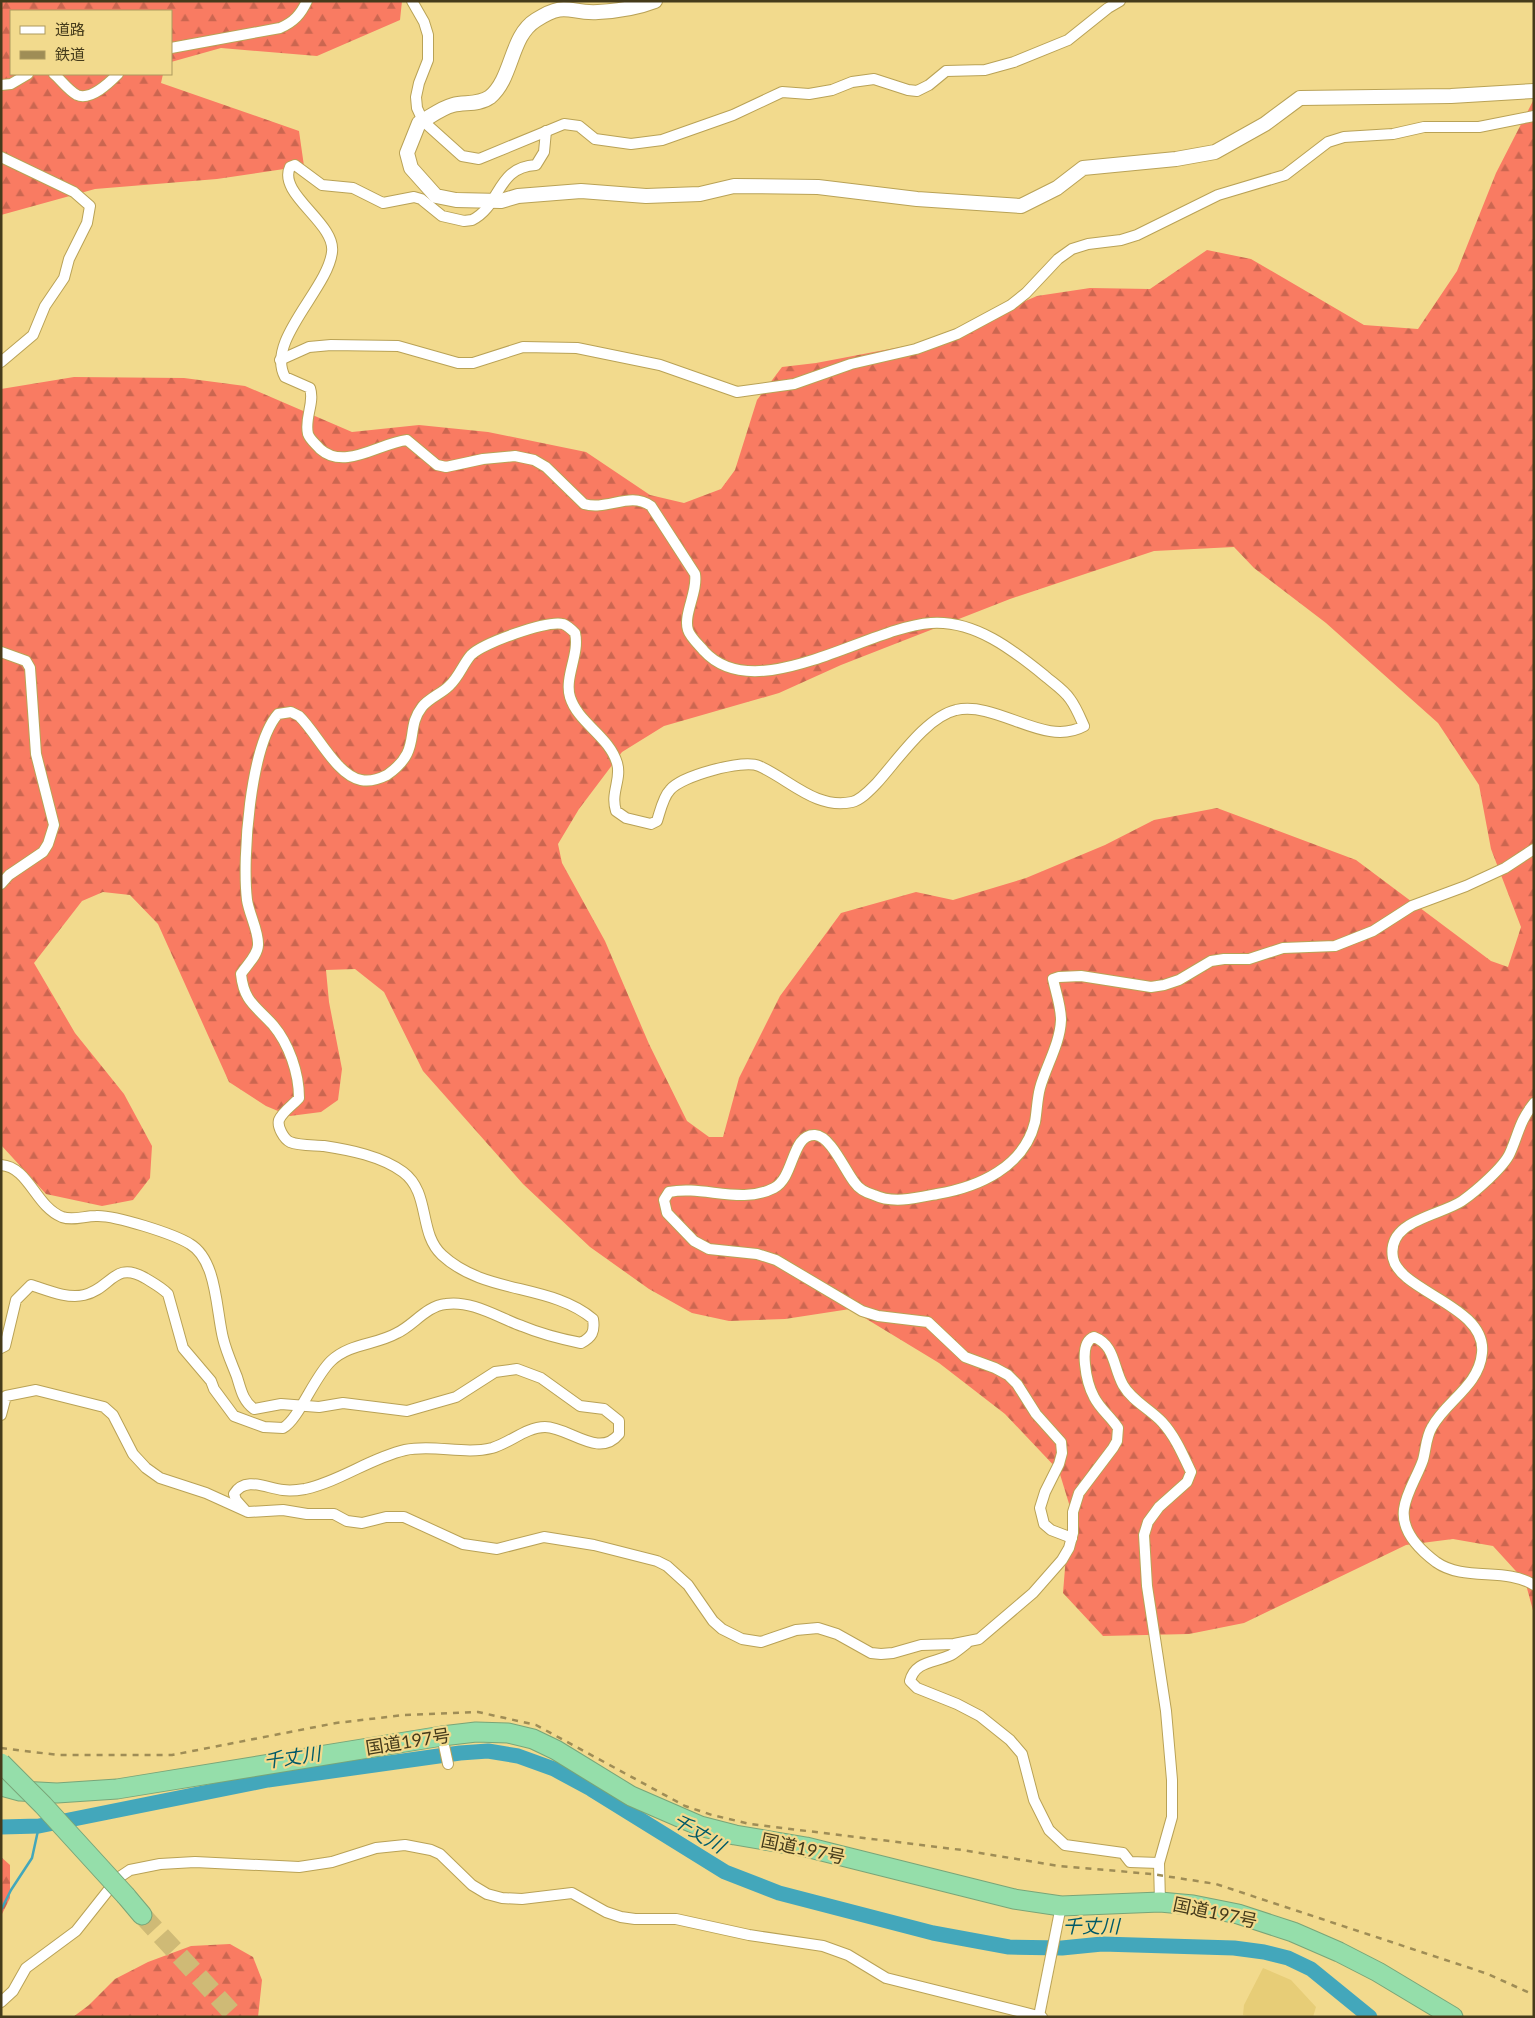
<svg xmlns="http://www.w3.org/2000/svg" width="1535" height="2018" font-family="Lato,'Noto Sans JP',sans-serif">
  <style>
    .built { fill: #e7cd77 }
    .forest { fill: url(#forest-firs); fill-rule: evenodd }
    .lines { fill: none; stroke-linecap: round; stroke-linejoin: round }
    .stream { stroke: #43a7bb; stroke-width: 2.5 }
    .river { stroke: #43a7bb; stroke-width: 15 }
    .highway-tunnel { stroke: #cfba76; stroke-width: 19; stroke-dasharray: 19 9; stroke-linecap: butt }
    .street-casing { stroke: #b9a256; stroke-width: 12 }
    .secondary-casing { stroke: #b9a256; stroke-width: 16 }
    .highway-casing { stroke: #79a578; stroke-width: 21 }
    .street { stroke: #fff; stroke-width: 10 }
    .secondary { stroke: #fff; stroke-width: 14 }
    .highway { stroke: #95deaa; stroke-width: 19 }
    .rail { stroke: #9f8d56; stroke-width: 2.5; stroke-dasharray: 6 6; stroke-linecap: butt }
    .highway-bridge-casing { stroke: #79a578; stroke-width: 21; stroke-linecap: butt }
    .highway-bridge { stroke: #95deaa; stroke-width: 19 }
    .labels { text-anchor: middle; stroke-width: 4.5; stroke-linejoin: round; paint-order: stroke }
    .street-label { font-size: 18px; fill: #453b1b; stroke: #f2da8d }
    .water-label { font-size: 19px; font-style: italic; fill: #005a68; stroke: #f2da8d }
  </style>
  <defs>
    <pattern id="forest-firs" width="22" height="20" patternUnits="userSpaceOnUse" patternTransform="scale(1.25)"><rect width="22" height="20" fill="#f97b62"/><path d="M5 1l3.5 6h-7zM16 11l3.5 6h-7z" fill="#cb6650"/></pattern>
  </defs>
  <rect width="100%" height="100%" fill="#f2da8d"/>
  <polygon class="built" points="1263,1968 1291,1980 1316,2007 1313,2017 1251,2017 1243,2015 1244,2005"/>
  <g class="forest">
    <polygon points="1,1 402,1 400,20 317,56 221,48 171,62 171,11 11,11 11,74 163,74 161,83 299,131 304,166 217,179 95,189 1,215"/>
    <path d="M1534 99V1614L1525 1581 1493 1546 1453 1539 1406 1545 1244 1623 1189 1634 1103 1636 1063 1593 1070 1507 1059 1471 1005 1414 939 1363 850 1309 785 1319 729 1321 692 1313 649 1289 590 1247 523 1184 423 1071 384 992 355 969 326 970 329 1002 342 1069 338 1100 321 1112 290 1116 266 1106 229 1082 158 924 130 895 103 892 82 901 34 963 75 1033 124 1094 152 1146 150 1178 133 1200 102 1206 46 1194 1 1145V389L74 377 184 378 245 386 352 432 419 425 488 432 586 452 650 495 684 503 721 489 735 470 757 400 782 367 816 363 932 341 1037 296 1090 288 1150 289 1207 250 1251 259 1364 325 1418 329 1457 271 1496 173ZM1234 547 1254 568 1326 623 1438 723 1479 785 1491 849 1521 927 1508 967 1491 961 1356 860 1217 808 1154 820 1105 845 1026 878 953 900 916 892 841 913 780 996 739 1078 723 1137H709L687 1121 649 1044 605 941 562 863 558 844 579 809 622 752 664 726 779 693 841 665 1010 599 1154 551Z"/>
    <polygon points="1,1857 10,1865 10,1898 1,1916"/>
    <polygon points="230,1944 253,1957 262,1980 258,2017 73,2017 89,2005 115,1979 148,1962 191,1946"/>
  </g>
  <g class="lines">
    <polyline class="stream" points="1,1910 11,1890 32,1858 39,1826"/>
    <polyline class="river" points="1,1827 39,1826 268,1780 460,1753 488,1751 518,1756 554,1769 591,1789 725,1872 779,1893 933,1933 1009,1947 1062,1948 1102,1944 1234,1948 1264,1952 1288,1958 1311,1969 1370,2017"/>
    <polyline class="highway-tunnel" points="142,1915 236,2017"/>
    <defs>
      <g id="street">
        <polyline points="412,1 424,22 428,35 428,60 419,83 416,97 417,108 423,121 462,156 479,159 564,124 579,126 595,139 631,144 662,140 733,115 782,92 809,94 832,90 852,82 874,79 908,90 917,91 929,85 946,71 985,70 1014,62 1068,40 1108,8 1120,1"/>
        <path d="M171 48 280 28C294 22 301 14 307 1"/>
        <path d="M54 74C61 80 69 91 77 95 91 101 110 82 118 74"/>
        <polyline points="1,85 11,84 28,74"/>
        <polyline points="1,157 74,192 90,206 87,223 69,259 64,278 45,306 33,335 1,362"/>
        <polyline points="280,360 309,347 331,345 398,346 458,363 473,363 523,347 577,348 660,365 737,392 794,384 851,364 916,349 957,334 1011,305 1026,293 1058,259 1072,249 1088,244 1121,240 1137,235 1218,195 1285,175 1328,142 1344,137 1393,134 1424,127 1479,127 1534,116"/>
        <polyline points="1,652 26,661 30,668 36,754 54,825 48,844 43,852 9,875 1,884"/>
        <path d="M1534 1103C1519 1122 1519 1133 1510 1153 1504 1167 1475 1192 1462 1201 1440 1216 1386 1220 1393 1258 1400 1292 1487 1306 1482 1353 1479 1386 1446 1401 1432 1427 1426 1437 1426 1449 1423 1460 1418 1475 1406 1493 1404 1509 1401 1531 1420 1550 1436 1562 1464 1582 1506 1567 1534 1585"/>
        <path d="M1 1165C29 1167 35 1206 62 1217 73 1221 84 1216 96 1216 115 1215 174 1234 190 1244 217 1260 216 1310 223 1338 226 1351 232 1364 237 1377 241 1390 243 1401 254 1409L281 1404 319 1407 343 1403 407 1411 456 1397 495 1372 517 1369 541 1378 580 1406 604 1409 619 1421V1434C599 1459 569 1427 545 1427 526 1427 510 1443 492 1448 464 1455 434 1444 405 1450 370 1458 341 1481 305 1489 299 1490 290 1491 283 1490 266 1488 245 1476 234 1494L236 1500 244 1509"/>
        <path d="M1 1348 5 1346 16 1300 31 1285C47 1290 67 1299 84 1295 111 1289 114 1260 145 1278 153 1283 161 1287 168 1294L183 1348 211 1381 214 1389 234 1416 264 1427 283 1428C299 1419 314 1377 331 1361 350 1343 376 1345 397 1333 414 1325 426 1306 446 1304 472 1300 499 1318 522 1326 541 1334 561 1339 581 1343 592 1337 595 1332 593 1319 550 1283 485 1295 442 1255 418 1233 431 1193 403 1172 381 1156 350 1150 324 1146 314 1145 300 1146 290 1142 284 1139 277 1127 279 1120 282 1112 294 1104 299 1098 299 1073 289 1044 273 1025 256 1006 244 1002 241 974 246 966 258 955 258 945 259 932 249 914 247 900 242 858 250 746 278 714L291 712 299 716C317 733 336 775 361 780 370 782 379 779 387 775 423 750 404 730 422 707 429 698 441 694 449 686 459 677 463 664 471 655 483 643 547 620 563 624 568 626 572 630 575 633 580 654 564 677 570 697 578 723 609 736 617 763 622 779 610 793 616 811L626 818 651 824 657 821C660 812 663 797 670 790 681 776 743 759 759 766 789 779 816 810 852 802 861 800 870 790 876 784 897 761 926 717 956 710 999 701 1044 748 1084 726 1080 717 1076 707 1070 699 1064 690 1053 683 1045 676 1013 650 975 620 931 623 868 627 756 708 704 651 699 645 690 637 688 630 683 614 698 592 695 574L651 506C630 491 607 511 584 504L546 467 534 460 515 456 483 459 446 467 437 465 407 440C379 443 345 471 320 449 316 444 310 440 308 434 304 418 315 403 310 388L285 377C265 341 328 289 332 252 336 223 277 194 290 167L295 165 322 185 353 188 383 203 414 197 421 199 442 216 464 221 472 220C501 206 496 167 536 165L544 152 546 131"/>
        <path d="M1 1415 6 1396 36 1390 104 1407 113 1415 133 1454 146 1468 160 1478 206 1493 248 1512 283 1510 307 1514H334L347 1521 362 1523 386 1517H404L463 1544 497 1549 544 1537 594 1545 657 1561 667 1566 688 1585 713 1621 722 1629 742 1639 761 1642 796 1630 818 1628 837 1634 871 1653 881 1654 893 1653 921 1645 954 1644 979 1639 1033 1593 1062 1560 1069 1548 1073 1533V1512L1079 1493 1113 1448 1117 1441 1118 1428C1111 1417 1100 1409 1094 1397 1087 1384 1077 1343 1094 1337 1115 1345 1113 1367 1123 1385 1132 1401 1150 1409 1162 1422 1175 1436 1183 1455 1191 1472L1187 1482 1159 1507 1148 1522 1144 1535 1147 1586 1166 1711 1172 1780V1817L1159 1863 1160 1902"/>
        <path d="M1072 1538 1051 1530 1044 1524 1040 1508 1045 1492 1059 1464 1062 1453 1061 1442 1036 1414 1017 1384 1008 1375 995 1368 965 1357 928 1322 878 1316 862 1311 776 1260 757 1254 709 1249 694 1241 667 1213 664 1200 669 1192C703 1185 741 1205 774 1188 795 1177 791 1134 815 1135 831 1136 845 1171 855 1183 859 1189 867 1193 874 1195 893 1204 917 1198 937 1194 979 1187 1024 1167 1035 1122 1037 1111 1037 1099 1040 1088 1046 1066 1060 1044 1061 1020 1061 1006 1056 993 1053 979L1059 977 1081 976 1151 987 1164 985 1179 980 1211 961 1224 959H1249L1283 948 1335 946 1373 931 1412 906 1466 886 1505 868 1534 849"/>
        <path d="M967 1643C962 1647 956 1652 951 1655 934 1663 915 1661 910 1681L917 1688 957 1704 980 1716 1010 1740 1022 1754 1034 1800 1049 1830 1065 1845 1123 1853 1130 1862 1159 1863"/>
        <polyline points="442,1736 448,1764"/>
        <polyline points="1,2002 13,1991 26,1968 76,1931 118,1878 130,1870 160,1864 195,1862 299,1867 332,1862 376,1848 405,1845 431,1850 440,1854 472,1885 487,1894 502,1898 522,1899 572,1893 606,1912 621,1917 635,1919 676,1919 749,1935 823,1946 848,1955 886,1978 1042,2017"/>
        <polyline points="1039,2016 1061,1906"/>
      </g>
      <path id="secondary" d="M655 1C637 8 617 11 598 12 569 14 567 0 536 20 510 36 513 78 490 97 479 105 465 102 453 105 441 108 430 117 419 123L407 153 411 168 436 196 456 200 501 201 518 196 581 191 646 196 700 194 734 186 818 187 917 199 1021 206 1057 188 1083 168 1176 159 1215 152 1265 124 1300 98 1451 96 1534 91"/>
      <g id="highway">
        <polyline points="1,1786 20,1791 57,1793 117,1789 442,1736 476,1732 508,1733 533,1739 556,1750 631,1796 700,1826 735,1835 806,1847 1014,1899 1061,1906 1160,1902 1193,1905 1238,1914 1293,1932 1339,1952 1378,1972 1453,2017"/>
        <polyline points="126,1896 142,1915"/>
      </g>
    </defs>
    <use href="#street" class="street-casing"/>
    <use href="#secondary" class="secondary-casing"/>
    <use href="#highway" class="highway-casing"/>
    <use href="#street" class="street"/>
    <use href="#secondary" class="secondary"/>
    <use href="#highway" class="highway"/>
    <polyline class="rail" points="1,1748 58,1755 172,1755 336,1723 404,1715 478,1712 536,1725 685,1806 712,1815 750,1824 962,1850 1059,1866 1152,1874 1216,1884 1488,1974 1534,1995"/>
    <defs>
      <polyline id="highway-bridge" points="1,1763 43,1805 126,1896"/>
    </defs>
    <use href="#highway-bridge" class="highway-bridge-casing"/>
    <use href="#highway-bridge" class="highway-bridge"/>
  </g>
  <g class="labels">
    <g class="street-label">
      <text transform="translate(408 1742) rotate(-9)" y="6">国道197号</text>
      <text transform="translate(803 1849) rotate(12)" y="6">国道197号</text>
      <text transform="translate(1215 1913) rotate(12)" y="6">国道197号</text>
    </g>
    <g class="water-label">
      <text transform="translate(292 1757) rotate(-8)" y="7">千丈川</text>
      <text transform="translate(699 1833) rotate(31)" y="7">千丈川</text>
      <text x="1091" y="1933">千丈川</text>
    </g>
  </g>
  <rect width="1535" height="2018" fill="none" stroke="#453b1b" stroke-width="5"/>
  <rect x="10" y="10" width="162" height="65" fill="#f2da8d" stroke="#ad9a5f"/>
  <rect x="20" y="26" width="25" height="8" fill="#ffffff" stroke="#ad9a5f"/>
  <text x="55" y="35" font-size="15" fill="#453b1b">道路</text>
  <rect x="20" y="51" width="25" height="8" fill="#9f8d56" stroke="#ad9a5f"/>
  <text x="55" y="60" font-size="15" fill="#453b1b">鉄道</text>
</svg>
